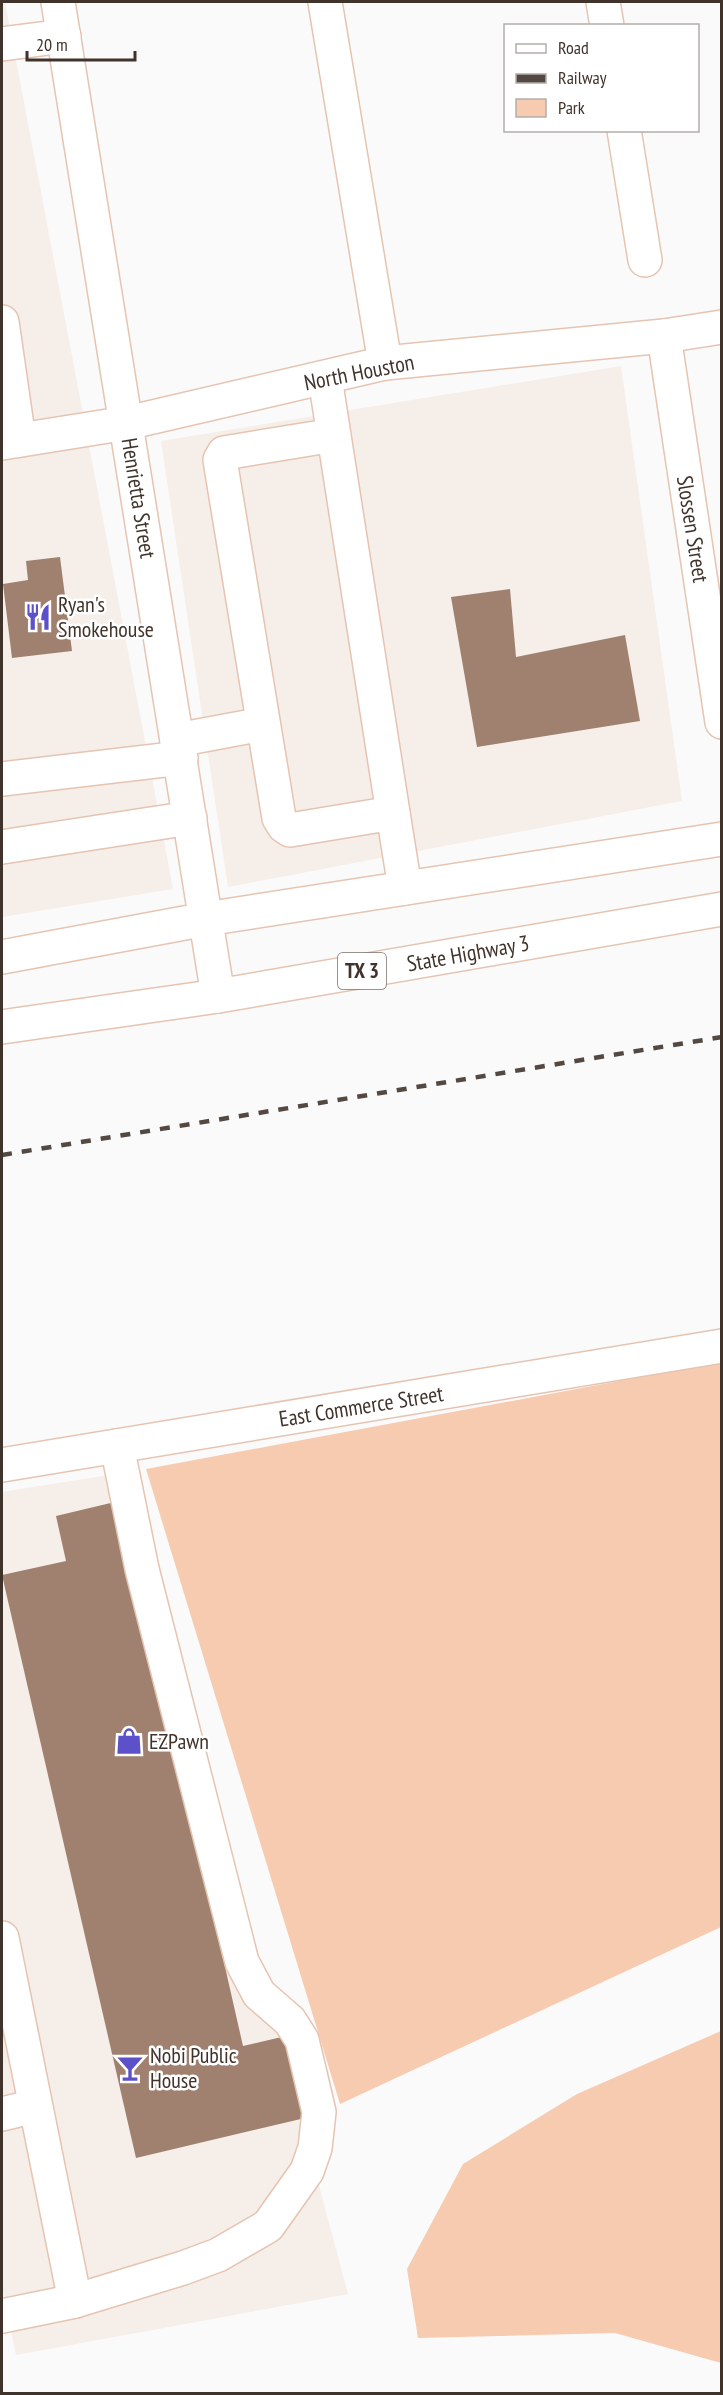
<svg xmlns="http://www.w3.org/2000/svg" width="723" height="2395" font-family="'PT Sans Narrow',sans-serif">
  <style>
    .built { fill: #f6eee9 }
    .green { fill: #f7cbb0 }
    .building { fill: #a0816f }
    .lines { fill: none; stroke-linecap: round; stroke-linejoin: round }
    .minor-casing { stroke: #e5c4b1; stroke-width: 36 }
    .major-casing { stroke: #e5c4b1; stroke-width: 36 }
    .minor { stroke: #fff; stroke-width: 33 }
    .major { stroke: #fff; stroke-width: 33 }
    .rail { stroke: #544942; stroke-width: 4.5; stroke-dasharray: 10 10; stroke-linecap: butt }
    .labels { text-anchor: middle; stroke-width: 5; stroke-linejoin: round; paint-order: stroke }
    .shield { fill: #fff; stroke: #79706b; stroke-width: 1.5 }
    .shield-label { font-size: 21px; font-weight: bold; fill: #40332b }
    .street-label { font-size: 22px; fill: #40332b; stroke: #fff }
    .poi-label { font-size: 22px; fill: #40332b; stroke: #fff; text-anchor: start }
  </style>
  <rect width="100%" height="100%" fill="#fafafa"/>
  <g class="built">
    <polygon points="2,2 5,2 173,889 2,917"/>
    <polygon points="621,366 682,801 228,887 161,441"/>
    <polygon points="128,1472 348,2294 16,2355 2,2288 2,1492"/>
  </g>
  <g class="green">
    <polygon points="721,1362 721,1927 340,2104 146,1469"/>
    <polygon points="721,2031 721,2363 615,2333 418,2338 407,2269 463,2164 577,2094"/>
  </g>
  <g class="building">
    <polygon points="60,557 72,651 12,658 3,584 28,580 26,561"/>
    <polygon points="510,589 516,657 625,635 640,721 477,747 451,597"/>
    <polygon points="119,1501 243,2046 286,2036 305,2118 136,2158 2,1575 66,1561 56,1516"/>
  </g>
  <g class="lines">
    <defs>
      <g id="minor">
        <polyline points="58,2 218,996"/>
        <polyline points="325,2 385,363"/>
        <polyline points="603,2 607,26"/>
        <polyline points="2,44 64,36"/>
        <polyline points="624,130 645,260"/>
        <polyline points="2,322 19,440"/>
        <polyline points="664,336 722,722"/>
        <polyline points="325,378 393,813 290,830 284,826 279,818 220,460 224,453 334,435"/>
        <polyline points="2,443 127,423 385,363 664,336 722,327"/>
        <polyline points="177,740 263,724"/>
        <polyline points="2,779 181,758"/>
        <polyline points="393,813 405,888"/>
        <polyline points="2,847 190,818"/>
        <polyline points="2,1465 722,1346"/>
        <polyline points="2,1938 75,2301 2,2316"/>
        <polyline points="2,2114 35,2106"/>
        <polyline points="75,2301 183,2268 218,2255 268,2226 307,2171 315,2148 319,2112 302,2040 290,2021 259,1994 242,1962 142,1569 117,1446"/>
      </g>
      <g id="major">
        <polyline points="2,957 206,919 722,839"/>
        <polyline points="2,1027 218,996 722,909"/>
      </g>
    </defs>
    <use href="#minor" class="minor-casing"/>
    <use href="#major" class="major-casing"/>
    <use href="#minor" class="minor"/>
    <use href="#major" class="major"/>
    <polyline class="rail" points="2,1155 722,1037"/>
  </g>
  <defs>
    <symbol id="restaurant-bare" viewBox="-9 -9 18 18"><path d="M-5-6h1v4h1v-4h1v4h1v-4h1v5L-1.5 .5V6h-2V.5L-5-1ZM5-6V6H3V1.5H1.5Q1.5-4 5-6Z" fill="#5d51c9" stroke="#fff" stroke-width="2.5" paint-order="stroke"/></symbol>
    <symbol id="shop-bare" viewBox="-9 -9 18 18"><path d="M-5-2.5h2.3a2.7 3.5 0 0 1 5.4 0H5L5.5 6h-11ZM-1.5-2.5h3a1.5 2.3 0 0 0-3 0Z" fill="#5d51c9" stroke="#fff" stroke-width="2.5" paint-order="stroke"/></symbol>
    <symbol id="bar-bare" viewBox="-9 -9 18 18"><path d="M-6-5H6L.8 .8V4.5H3.5V6h-7V4.5H-.8V.8Z" fill="#5d51c9" stroke="#fff" stroke-width="2.5" paint-order="stroke"/></symbol>
  </defs>
  <g fill-rule="evenodd">
    <use href="#restaurant-bare" x="19" y="598" width="38" height="38"/>
    <use href="#shop-bare" x="110" y="1722" width="38" height="38"/>
    <use href="#bar-bare" x="111" y="2049" width="38" height="38"/>
  </g>
  <g class="labels">
    <rect class="shield" x="338" y="953" width="48" height="36" rx="4.5"/>
    <g class="shield-label">
      <text x="362" y="978">TX 3</text>
    </g>
    <g class="street-label">
      <text transform="translate(359 372) rotate(-11)" y="8">North Houston</text>
      <text transform="translate(139 498) rotate(81)" y="8">Henrietta Street</text>
      <text transform="translate(693 529) rotate(81)" y="8">Slossen Street</text>
      <text transform="translate(468 953) rotate(-10)" y="8">State Highway 3</text>
      <text transform="translate(361 1406) rotate(-9)" y="8">East Commerce Street</text>
    </g>
    <g class="poi-label">
      <text x="58" y="612">Ryan's<tspan x="58" dy="25">Smokehouse</tspan></text>
      <text x="149" y="1749">EZPawn</text>
      <text x="150" y="2063">Nobi Public<tspan x="150" dy="25">House</tspan></text>
    </g>
  </g>
  <rect width="723" height="2395" fill="none" stroke="#40332b" stroke-width="6"/>
  <rect x="504" y="24" width="195" height="108" fill="#ffffff" stroke="#b3adaa" stroke-width="1.5"/>
  <rect x="516" y="44" width="30" height="9" fill="#ffffff" stroke="#b3adaa" stroke-width="1.5"/>
  <text x="558" y="54" font-size="18" fill="#40332b">Road</text>
  <rect x="516" y="74" width="30" height="9" fill="#544942" stroke="#b3adaa" stroke-width="1.5"/>
  <text x="558" y="84" font-size="18" fill="#40332b">Railway</text>
  <rect x="516" y="99" width="30" height="18" fill="#f7cbb0" stroke="#b3adaa" stroke-width="1.5"/>
  <text x="558" y="114" font-size="18" fill="#40332b">Park</text>
  <path d="M27 51v9h108v-9" fill="none" stroke="#40332b" stroke-width="3"/>
  <text x="36" y="51" font-size="18" fill="#40332b" stroke="#ffffff" stroke-width="4.5" paint-order="stroke">20 m</text>
</svg>
